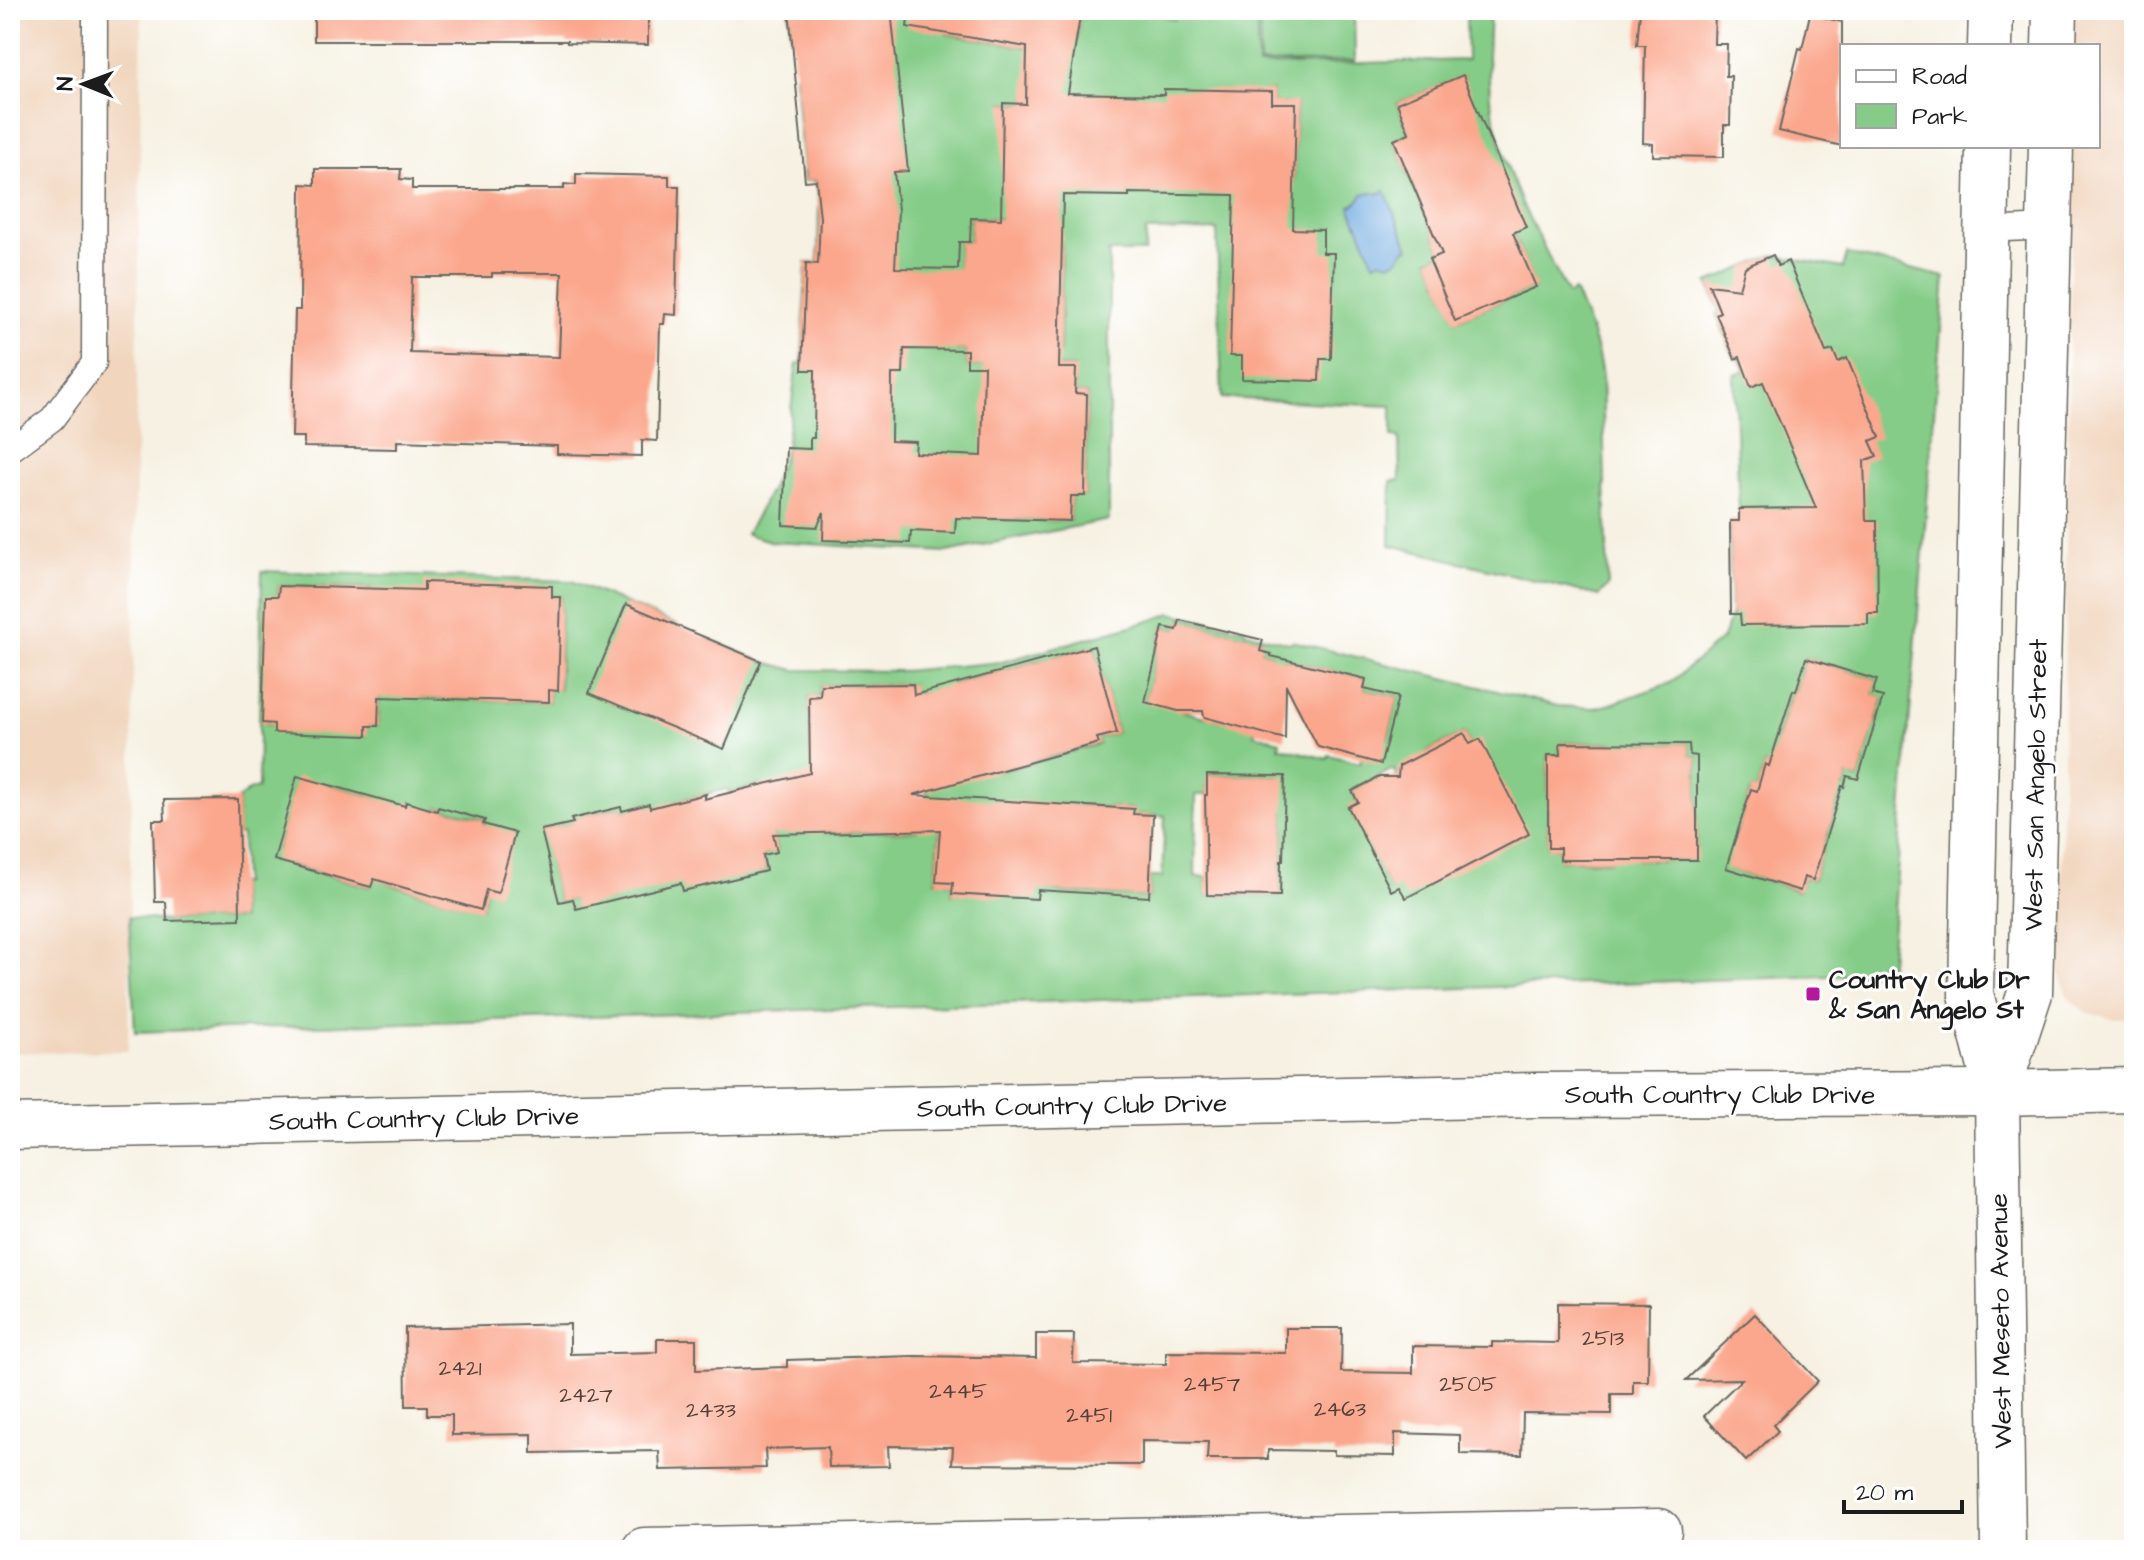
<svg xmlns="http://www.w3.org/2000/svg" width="2144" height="1560" font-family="'Architects Daughter',sans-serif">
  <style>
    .built { fill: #f1d5bd }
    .green { fill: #84cc87; stroke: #507452; stroke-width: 2; fill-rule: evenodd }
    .water { fill: #71aae0; stroke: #46637e; stroke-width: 2 }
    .building { fill: #fba78d; fill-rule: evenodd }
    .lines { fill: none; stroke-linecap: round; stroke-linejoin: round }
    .lane-casing { stroke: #686761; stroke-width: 27 }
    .street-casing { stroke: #686761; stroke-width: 47 }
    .secondary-casing { stroke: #686761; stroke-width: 47 }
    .primary-casing { stroke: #686761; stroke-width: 47 }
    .lane { stroke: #fff; stroke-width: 24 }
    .street { stroke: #fff; stroke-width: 44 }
    .secondary { stroke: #fff; stroke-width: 44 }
    .primary { stroke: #fff; stroke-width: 44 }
    .poi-dot { fill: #b5179e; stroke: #fff; stroke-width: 3 }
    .labels { text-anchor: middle; stroke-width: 6; stroke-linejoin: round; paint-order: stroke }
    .number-label { font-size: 22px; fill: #543f38 }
    .street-label { font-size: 26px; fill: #1c1c1c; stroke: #fff }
    .poi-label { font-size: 26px; font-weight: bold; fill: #1c1c1c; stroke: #fff; text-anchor: start }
  </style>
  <rect width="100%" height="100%" fill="#fff"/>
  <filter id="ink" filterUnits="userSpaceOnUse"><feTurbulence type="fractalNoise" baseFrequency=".0125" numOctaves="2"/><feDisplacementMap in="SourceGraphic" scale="16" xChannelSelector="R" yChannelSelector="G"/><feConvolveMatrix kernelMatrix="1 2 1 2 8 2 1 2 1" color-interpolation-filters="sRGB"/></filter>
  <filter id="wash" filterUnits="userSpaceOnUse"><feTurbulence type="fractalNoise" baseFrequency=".006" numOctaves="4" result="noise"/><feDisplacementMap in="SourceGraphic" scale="32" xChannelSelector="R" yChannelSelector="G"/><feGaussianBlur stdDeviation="1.8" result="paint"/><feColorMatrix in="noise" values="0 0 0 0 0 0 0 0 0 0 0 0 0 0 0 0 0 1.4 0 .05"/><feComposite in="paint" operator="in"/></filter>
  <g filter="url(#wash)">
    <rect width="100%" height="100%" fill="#f6f1e2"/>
    <g class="built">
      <polygon points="10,10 142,10 128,1051 10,1053"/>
      <polygon points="2073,10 2134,10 2134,1019 2112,1019 2086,1012 2068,998 2060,976 2072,146 2098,146 2098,46 2073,46"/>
    </g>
    <g class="green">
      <path d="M789 10H928L947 34 1051 51 1053 39 1076 42 1081 10H1150L1174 20 1179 10H1256L1258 66 1467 60 1466 10H1490L1488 57 1490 98 1496 124 1509 171 1523 206 1568 295 1574 291C1589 323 1597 343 1602 377L1608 586 1599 596 1390 545 1391 481 1400 480 1399 437 1392 436V406L1222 398 1217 230 1146 231 1145 252H1109V520L947 552 773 542 746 534 771 489 786 448 797 363H802L806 263H818L819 203 816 181H804L795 75 805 74 801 36 791 37ZM1463 76 1513 233 1535 287 1456 321 1429 259 1442 254 1394 140 1409 133 1397 103ZM1272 91V103L1296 104 1294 181 1129 186V196L1004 103 1026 104 1027 93 1164 100ZM1385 191 1381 260 1375 263 1351 206 1371 192 1379 194ZM971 218 1048 220 1062 243 1060 352 1045 367 1075 368V393L1087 394 1085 496H1071L1070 521 991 519 994 366H967V350H957L959 243 970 242Z"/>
      <polygon points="1259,10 1354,10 1355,61 1260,64"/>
      <path d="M1847 254 1945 277 1889 974 135 1032 129 917 167 921 241 919 239 884 243 883 242 835 238 834V799L250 790 258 788 262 571 572 581 679 626 676 637 704 649 707 638 761 661 795 670 903 671 1002 662 1153 620 1171 613 1245 629 1246 632 1289 643 1292 641 1558 706 1594 708 1608 705 1670 683 1723 638 1731 614 1730 521H1739V510L1734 375 1745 372 1739 358 1735 359 1716 314 1720 311 1708 283 1773 255 1843 268ZM279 586 371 588 380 675 378 726H367L366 736 263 723ZM552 597H561L559 690H549V702L422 698ZM1181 620 1262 640 1260 651 1271 654 1268 669 1283 659 1365 679 1364 689 1398 697 1388 738 1367 733 1360 763 1329 755 1327 759 1279 747 1280 741 1254 734 1255 726C1217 722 1182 712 1146 699L1163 627 1177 630ZM1094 646 1117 733 1097 738 1099 744 1001 771H976L953 684ZM1806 658 1876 680 1872 694 1883 698 1858 779 1847 776 1844 787 1830 782 1838 799 1813 880 1804 877 1799 891 1731 869 1736 837 1751 790 1757 791 1765 765 1773 767 1778 737 1792 691H1796ZM912 684 913 693H925L927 821 916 822V831L824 833 810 748 809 697 820 696 821 685ZM1464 733 1470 744 1391 890 1349 808 1358 802 1352 790 1393 769 1400 781 1428 751ZM1561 743H1612L1613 755 1638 744H1689L1690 755 1697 756V848L1688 849V860H1637L1612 849 1611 861 1560 860V848L1548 847V755H1561ZM1208 775 1281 776V811L1284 812 1283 860 1281 861 1280 896 1207 895 1206 877 1195 876 1196 795H1207ZM297 780 330 785 375 798 404 810 437 811 438 807 484 819 486 890 481 909 397 886 374 877 370 887 290 865 277 849ZM760 785 777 851 763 855 766 871 655 879 559 902 542 830 573 823 572 819 620 807 622 811 648 804 651 813 681 800 727 789 729 792ZM1086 806 1133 809V814L1165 816 1162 877H1150L1149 897 1062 892 1038 888 952 894 953 883 936 881 941 809Z"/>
    </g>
    <path class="water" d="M1385 191 1409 248 1403 251C1399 261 1391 266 1381 260L1374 263 1350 206 1356 204 1363 194 1371 192 1379 194Z"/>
    <g id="blocks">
      <g class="building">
        <polygon points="314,10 648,10 648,45 567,43 567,41 314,41"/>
        <path d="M789 10H891L908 171 894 172 898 210 895 268 958 269 959 242H970L971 218 1001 219 1003 103 1026 104 1027 47 907 27 909 10H1081L1068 93 1164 95V89L1272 91V103H1296L1293 229 1323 230V253H1334L1331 359H1320L1319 381 1242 379V356H1230L1234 195 1129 193V196L1063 195 1059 368H1076L1075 393 1087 394 1085 496H1071L1070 521 956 518 955 533 911 531 910 543 823 540 824 512 817 527 783 525 786 448 810 449V438H814L815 370H802L806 263 818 264 820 218 816 180 805 181ZM904 349 967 350V366H984L982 456 915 453 916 442 891 441 892 374H903Z"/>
        <polygon points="1640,10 1715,10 1714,44 1727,44 1726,76 1731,76 1730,125 1724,125 1724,157 1653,156 1653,144 1643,143 1645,45 1637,45"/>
        <polygon points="1810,14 1842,22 1842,146 1779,131 1799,48 1802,49"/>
        <polygon points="1463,75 1526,227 1513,233 1536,287 1455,321 1429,259 1442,254 1394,140 1409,133 1397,103"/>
        <path d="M315 169H401L400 179 412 180V189H564V184L576 185V174L669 176V186H679L676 315 665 314 664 324H660L657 441 642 440V456L557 454V446L397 441V449L304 447V437H292L295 310H300L301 184 315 185ZM492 273H562L559 357 410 353 412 277H492Z"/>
        <polygon points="1773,255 1778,266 1788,261 1826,352 1833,350 1838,362 1847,358 1880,437 1870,441 1877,456 1864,461 1866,520 1877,520 1878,613 1868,613 1868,624 1741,625 1740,614 1731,614 1730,521 1739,521 1739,509 1816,508 1763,382 1751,387 1740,357 1735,359 1716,314 1720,312 1709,285 1739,289 1745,267"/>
        <polygon points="424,582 552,586 552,597 561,597 558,691 549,690 549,702 379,697 378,726 367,726 367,736 274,733 274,724 262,723 266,596 278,596 279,586 424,590"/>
        <polygon points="626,604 761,661 724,749 589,693"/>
        <polygon points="1180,620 1263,640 1260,651 1271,654 1271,656 1366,679 1364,689 1398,697 1381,764 1318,747 1286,685 1285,739 1204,717 1203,711 1178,711 1145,702 1163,627 1177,630"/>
        <polygon points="1094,646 1117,733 1097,738 1099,743 913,795 1134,809 1133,814 1153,815 1149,897 1038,890 1037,899 952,894 953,883 936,882 940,830 773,834 777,852 763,855 766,871 683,891 681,883 576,909 573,899 559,902 541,830 573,823 571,819 621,807 622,811 649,804 650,808 706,794 704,799 810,773 809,697 820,696 821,685 913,684 914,695"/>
        <polygon points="1806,658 1877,680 1872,694 1883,697 1858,779 1847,776 1844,787 1842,786 1813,880 1804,877 1800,891 1726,868 1751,789 1757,791 1765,764 1769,766 1793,690 1796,691"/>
        <polygon points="1464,733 1470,744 1480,739 1529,834 1406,898 1399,887 1391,891 1348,807 1358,802 1352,791 1379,777 1398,777 1399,766"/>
        <polygon points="1560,743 1689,744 1690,755 1697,756 1697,860 1560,860 1560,848 1548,848 1548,755 1561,755"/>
        <polygon points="1207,775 1285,776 1283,861 1281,861 1280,896 1207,895 1205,795 1207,795"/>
        <polygon points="297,776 405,806 406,802 437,811 438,807 485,820 483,824 515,833 498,893 486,890 481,910 374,879 371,887 274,860"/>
        <polygon points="238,799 240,919 167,921 166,902 155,902 153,820 165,820 164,800"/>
        <polygon points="1558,1303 1649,1304 1648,1381 1633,1381 1633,1394 1611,1394 1611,1414 1523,1413 1522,1455 1460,1454 1460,1435 1395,1433 1395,1456 1334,1455 1334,1451 1268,1450 1268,1459 1207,1459 1208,1442 1142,1441 1142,1465 952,1464 953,1447 888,1446 889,1466 829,1467 828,1447 765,1449 766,1468 660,1470 659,1451 532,1453 532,1434 452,1435 452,1415 427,1415 427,1406 406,1406 405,1328 570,1324 570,1354 657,1352 657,1339 696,1339 696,1370 787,1367 787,1360 914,1356 1036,1358 1036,1334 1074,1334 1073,1363 1166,1364 1166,1352 1286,1353 1286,1328 1342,1328 1341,1372 1413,1373 1413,1346 1492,1347 1492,1342 1558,1343"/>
        <polygon points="1755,1314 1818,1381 1773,1425 1778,1431 1746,1461 1704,1416 1742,1379 1686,1380"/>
      </g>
    </g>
  </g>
  <g filter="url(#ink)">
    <use href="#blocks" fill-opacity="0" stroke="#686761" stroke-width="2"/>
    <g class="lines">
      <defs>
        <g id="lane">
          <polyline points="1987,230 2048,227"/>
          <polyline points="10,450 52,419 94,363 95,10"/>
        </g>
        <g id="street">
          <polyline points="1997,1093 2003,1550"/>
          <polyline points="644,1550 1659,1531"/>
        </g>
        <g id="secondary">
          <polyline points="1990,46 1991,10"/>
          <polyline points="2054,46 2055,10"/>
          <polyline points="1988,146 1971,994 1997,1093"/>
          <polyline points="1997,1093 2030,993 2051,146"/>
        </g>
        <polyline id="primary" points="10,1127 1536,1095 1997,1093 2134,1090"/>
      </defs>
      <use href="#lane" class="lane-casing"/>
      <use href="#street" class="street-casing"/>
      <use href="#secondary" class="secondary-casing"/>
      <use href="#primary" class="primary-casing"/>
      <use href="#lane" class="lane"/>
      <use href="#street" class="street"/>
      <use href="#secondary" class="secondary"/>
      <use href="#primary" class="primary"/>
    </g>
  </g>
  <rect class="poi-dot" x="1805" y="986" width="16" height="16" rx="4"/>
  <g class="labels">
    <g class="number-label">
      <text x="1603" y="1345">2513</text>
      <text x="460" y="1375">2421</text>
      <text x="1212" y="1391">2457</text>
      <text x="1468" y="1391">2505</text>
      <text x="958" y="1398">2445</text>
      <text x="586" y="1402">2427</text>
      <text x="1340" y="1416">2463</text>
      <text x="711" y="1417">2433</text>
      <text x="1089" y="1422">2451</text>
    </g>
    <g class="street-label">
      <text transform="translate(2035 785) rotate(-89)" y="9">West San Angelo Street</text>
      <text x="1720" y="1103">South Country Club Drive</text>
      <text transform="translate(1072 1105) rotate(-1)" y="9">South Country Club Drive</text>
      <text transform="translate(424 1118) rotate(-1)" y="9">South Country Club Drive</text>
      <text transform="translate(2000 1321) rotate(-91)" y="9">West Meseto Avenue</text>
    </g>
    <g class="poi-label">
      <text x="1829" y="988">Country Club Dr<tspan x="1829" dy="30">&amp; San Angelo St</tspan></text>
    </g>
  </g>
  <rect width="2144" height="1560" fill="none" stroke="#fff" stroke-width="40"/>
  <rect x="1840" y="44" width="260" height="104" fill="#ffffff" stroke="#a4a4a4" stroke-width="2"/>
  <rect x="1856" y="70" width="40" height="12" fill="#ffffff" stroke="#a4a4a4" stroke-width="2"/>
  <text x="1912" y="84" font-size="24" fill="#1c1c1c">Road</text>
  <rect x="1856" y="104" width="40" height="24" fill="#84cc87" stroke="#a4a4a4" stroke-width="2"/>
  <text x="1912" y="124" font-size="24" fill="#1c1c1c">Park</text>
  <g transform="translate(84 84) rotate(271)" stroke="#ffffff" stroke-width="6" paint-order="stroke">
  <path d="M0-6L14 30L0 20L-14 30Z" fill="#1c1c1c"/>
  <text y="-12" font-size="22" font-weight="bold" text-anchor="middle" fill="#1c1c1c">N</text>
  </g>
  <path d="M1844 1500v12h118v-12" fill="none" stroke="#1c1c1c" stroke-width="4"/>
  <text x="1856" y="1500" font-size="24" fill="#1c1c1c" stroke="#ffffff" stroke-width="6" paint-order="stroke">20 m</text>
</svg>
